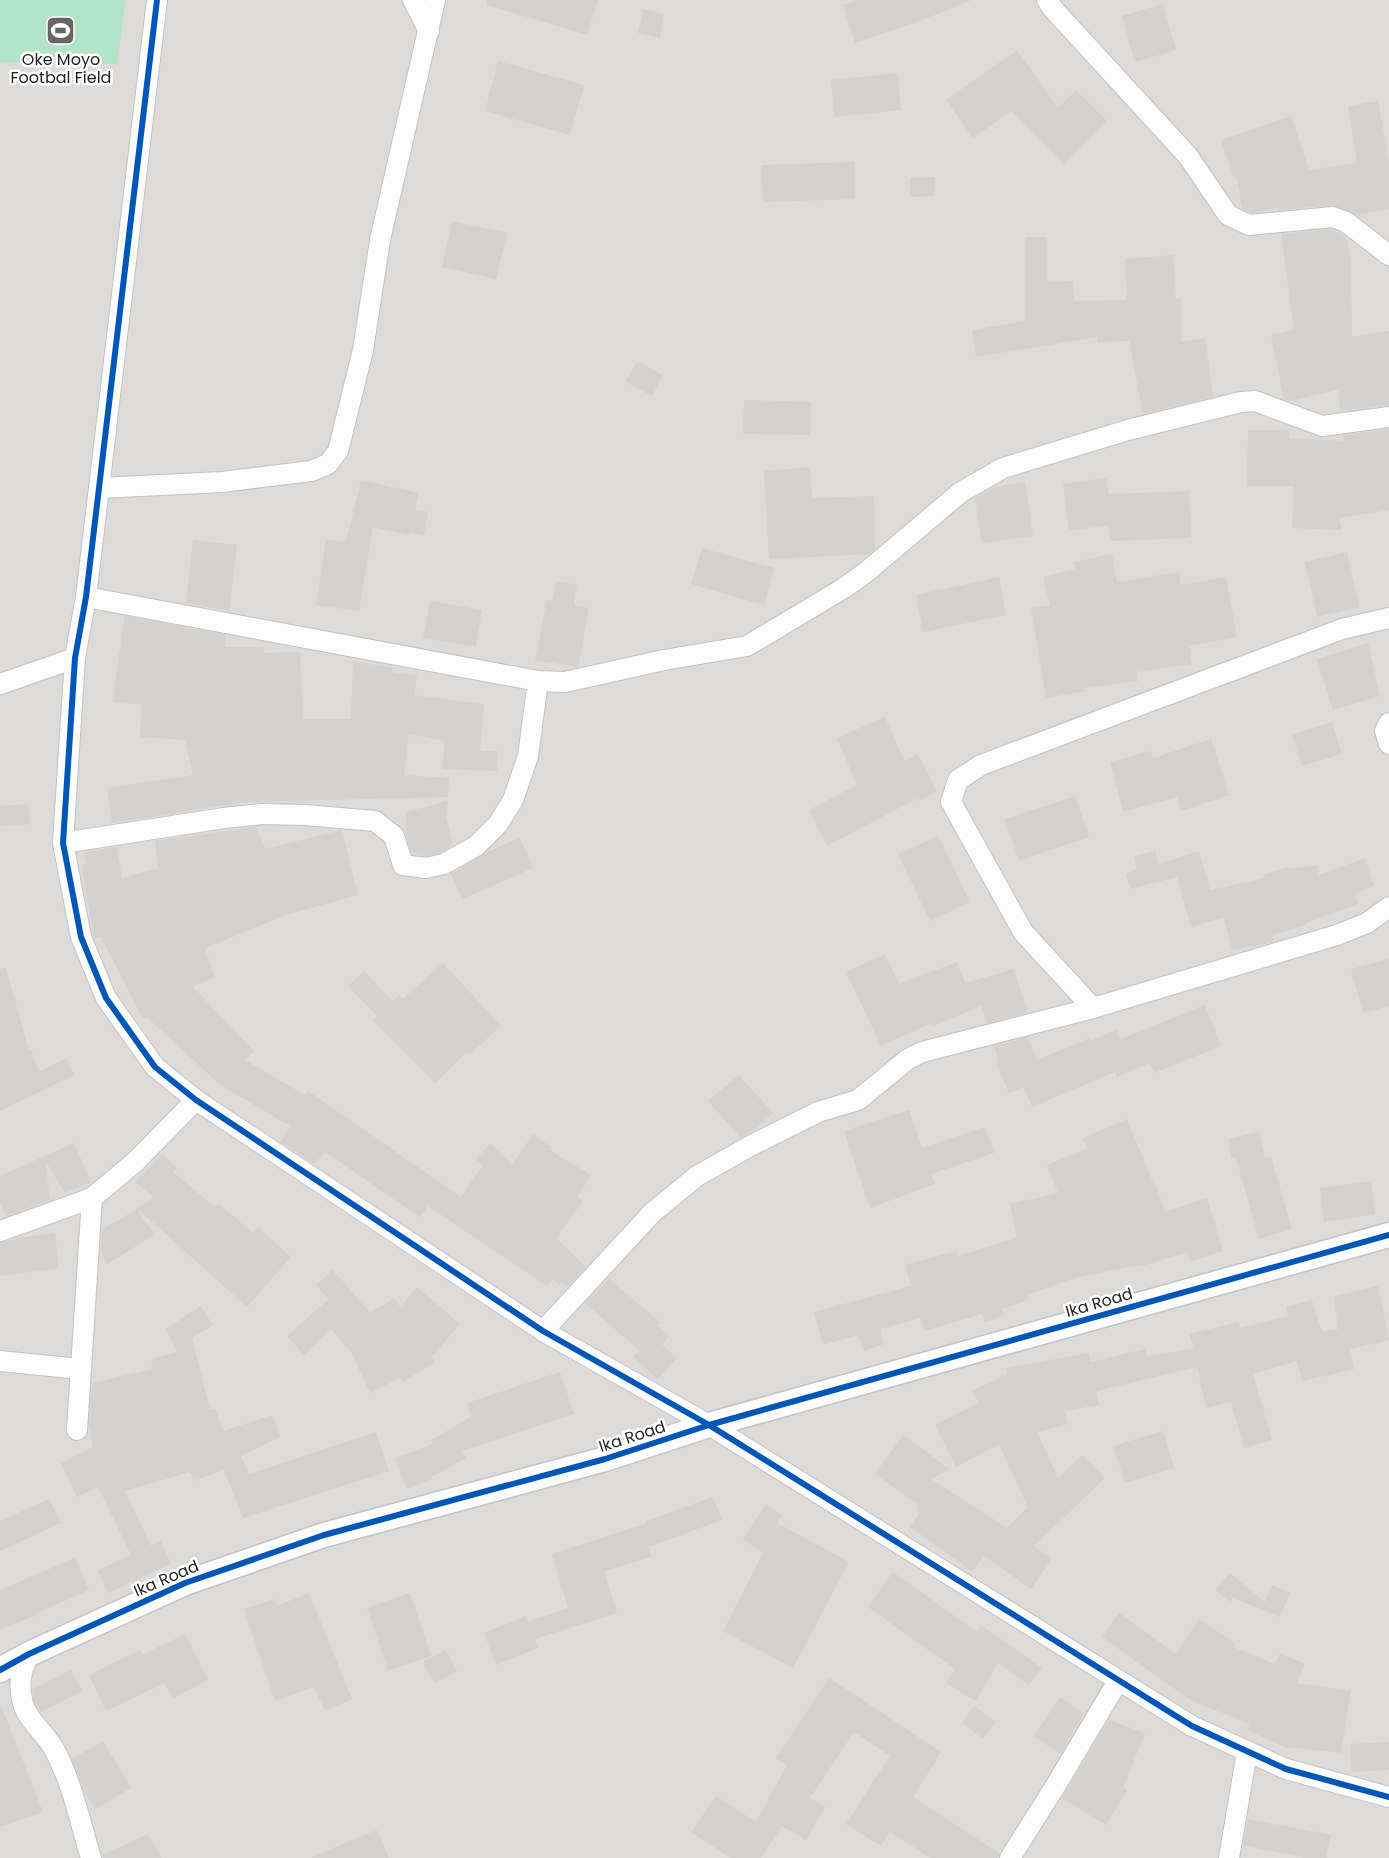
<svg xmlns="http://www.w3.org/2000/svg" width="1389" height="1858" font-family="Poppins,sans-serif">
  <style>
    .residential { fill: #dcdbd9 }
    .pitch { fill: #b3e4ca }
    .building { fill: #d4d1ce }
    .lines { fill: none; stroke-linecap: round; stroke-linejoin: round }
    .minor-casing { stroke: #c4c3c2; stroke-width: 22 }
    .tertiary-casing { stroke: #c4c3c2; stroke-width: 27 }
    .minor { stroke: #fcfcfc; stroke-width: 20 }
    .tertiary { stroke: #fcfcfc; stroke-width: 24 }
    .cycleway-casing { stroke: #fff; stroke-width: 10 }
    .cycleway { stroke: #0057b8; stroke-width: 6 }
    .labels { text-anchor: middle; stroke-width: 5; stroke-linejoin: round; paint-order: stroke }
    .poi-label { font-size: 16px; fill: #1f1f1f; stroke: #fff }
    .street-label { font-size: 16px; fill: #1f1f1f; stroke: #fff }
  </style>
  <rect width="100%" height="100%" fill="#edebe8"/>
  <rect class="residential" x="0" y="0" width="1389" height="1858"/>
  <polygon class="pitch" points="0,0 126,0 117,64 0,62"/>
  <g class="building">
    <polygon points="487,0 598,0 587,35 487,5"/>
    <polygon points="859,0 970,0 970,1 922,20 855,43 843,5"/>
    <polygon points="1163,4 1176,50 1135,62 1122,16"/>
    <polygon points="643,9 664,14 660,38 638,33"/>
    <polygon points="1017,50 1058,108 1076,90 1107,121 1064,164 1011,111 973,138 946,100"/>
    <polygon points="498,61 584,85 570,135 485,111"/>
    <polygon points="898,73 901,110 834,117 831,80"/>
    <polygon points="1378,101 1389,164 1389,209 1356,215 1332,205 1278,210 1278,208 1251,213 1243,209 1236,177 1234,178 1221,140 1291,116 1309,170 1357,163 1348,106"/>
    <polygon points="855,162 855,199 763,202 761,165"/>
    <polygon points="935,177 935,196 910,197 910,178"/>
    <polygon points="452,221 507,233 496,279 442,267"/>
    <polygon points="1331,229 1347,238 1351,264 1352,337 1389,331 1389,405 1340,411 1338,390 1289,401 1284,399 1271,335 1294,330 1281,234"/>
    <polygon points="1025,237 1047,237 1047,282 1073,281 1074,301 1127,300 1125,259 1173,255 1176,299 1181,299 1181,342 1205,338 1213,397 1143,414 1129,341 1097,342 1097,337 976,357 972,330 1025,321"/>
    <polygon points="637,361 663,375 652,396 626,382"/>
    <polygon points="744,400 811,402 810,435 743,434"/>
    <polygon points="1389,429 1389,510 1339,518 1342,530 1292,528 1294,486 1247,486 1248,430 1289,430 1289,438 1343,441 1343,435"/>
    <polygon points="810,467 812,498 874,496 875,549 869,554 769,559 764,471"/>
    <polygon points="1106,478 1109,494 1189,491 1191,538 1110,541 1108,525 1069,531 1063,484"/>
    <polygon points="361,480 419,493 415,510 428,512 424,535 410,532 409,535 373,527 359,611 316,605 326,539 346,542"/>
    <polygon points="1025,482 1033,536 982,543 975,498 995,487"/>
    <polygon points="193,540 237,545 229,611 186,603"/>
    <polygon points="702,548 774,568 764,605 691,584"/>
    <polygon points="1347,552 1359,607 1317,617 1305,562"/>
    <polygon points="1112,554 1117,582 1179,572 1181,585 1226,577 1237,637 1189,646 1192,664 1137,672 1138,681 1084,688 1085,691 1046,698 1031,608 1050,605 1043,577 1075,569 1074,562"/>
    <polygon points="999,577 1006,615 923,632 916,595"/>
    <polygon points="556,581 577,585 574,605 589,608 578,667 535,660 547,600 552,601"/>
    <polygon points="430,601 482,610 476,647 423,638"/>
    <polygon points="125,616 226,635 225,647 264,647 264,653 300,652 303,719 351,719 353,661 393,668 392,672 417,676 414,695 484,704 480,751 498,751 497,771 442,769 445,741 409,734 404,775 449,778 448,797 246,802 112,823 107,788 193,775 185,740 140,737 142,704 114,703 115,681"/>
    <polygon points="1368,643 1380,696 1333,710 1317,659"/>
    <polygon points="885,717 904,761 918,754 937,791 919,801 918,798 827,846 809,810 857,785 837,738"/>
    <polygon points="1332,722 1342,754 1302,766 1292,735"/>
    <polygon points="1211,739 1229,795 1181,811 1177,797 1123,812 1110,762 1151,751 1153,758"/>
    <polygon points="1075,796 1089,837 1019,861 1005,819"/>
    <polygon points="448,801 446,816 453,845 440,853 425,856 412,854 406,835 406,812"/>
    <polygon points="28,804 30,824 0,826 0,806"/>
    <polygon points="256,827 265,849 342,830 358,895 286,915 205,948 215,978 192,986 254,1051 245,1060 305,1095 308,1091 461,1197 483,1165 476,1159 490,1144 512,1164 533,1134 551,1147 549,1150 591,1175 577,1197 583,1201 556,1238 586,1267 567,1287 561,1282 559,1285 553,1279 547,1286 428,1206 420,1217 325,1152 314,1164 281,1142 290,1126 219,1084 147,1017 143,1019 101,937 94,938 93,935 82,865 86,864 83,852 117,847 122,878 158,868 155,841"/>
    <polygon points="938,836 970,902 930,921 898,854"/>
    <polygon points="520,838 533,868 462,899 451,874 487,852"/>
    <polygon points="1155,851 1158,864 1199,851 1210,890 1265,878 1264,874 1289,867 1290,869 1317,865 1319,875 1365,858 1374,886 1354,894 1358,904 1306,923 1306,925 1272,935 1273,942 1232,950 1224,917 1191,927 1177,877 1130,889 1126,874 1137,870 1134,856"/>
    <polygon points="885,954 899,984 957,962 965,983 1014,969 1027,1013 987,1023 982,1006 932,1026 931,1023 881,1046 846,972"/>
    <polygon points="1389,959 1389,1006 1363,1013 1351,969"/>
    <polygon points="443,963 501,1026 470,1054 467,1052 435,1083 373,1021 377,1016 348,986 364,971 392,1001 399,995 403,999"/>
    <polygon points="6,968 29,1051 31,1050 39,1072 66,1058 74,1075 0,1111 0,969"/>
    <polygon points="1205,1005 1221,1046 1154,1073 1150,1063 1117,1077 1115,1072 1032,1107 1024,1087 1009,1093 996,1062 998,1060 994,1046 1027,1037 1037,1060 1090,1038 1091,1041 1117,1029 1121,1039"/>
    <polygon points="739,1075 773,1113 753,1131 741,1138 708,1101"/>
    <polygon points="909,1110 922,1148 985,1127 994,1153 931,1174 935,1184 870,1208 844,1131"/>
    <polygon points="1127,1119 1154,1185 1156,1185 1165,1212 1207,1198 1223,1251 1190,1262 1187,1252 1139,1267 1139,1265 1075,1278 1027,1295 1028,1300 1002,1309 1004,1315 985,1322 982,1314 924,1331 921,1318 880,1329 884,1344 864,1351 858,1335 823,1345 814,1312 911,1286 905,1265 956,1251 957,1256 1017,1238 1010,1204 1058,1193 1047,1165 1087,1149 1083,1138"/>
    <polygon points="1259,1132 1265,1158 1271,1157 1292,1229 1259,1239 1236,1158 1232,1159 1228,1139"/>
    <polygon points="74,1143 91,1182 65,1193 45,1160 50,1200 6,1216 0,1203 0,1176"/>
    <polygon points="162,1154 177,1168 173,1172 215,1207 218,1203 253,1233 258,1227 291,1257 247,1307 137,1208 154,1198 136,1182"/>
    <polygon points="1371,1181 1375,1214 1324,1222 1320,1188"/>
    <polygon points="137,1209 154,1235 107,1264 101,1252 102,1230"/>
    <polygon points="55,1233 59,1268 0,1276 0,1243 16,1238"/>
    <polygon points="333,1270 370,1313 394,1298 400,1307 417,1287 460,1324 432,1357 435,1362 403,1382 400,1378 370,1393 351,1352 331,1329 304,1355 287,1336 329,1299 316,1285"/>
    <polygon points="609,1279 660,1322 657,1325 669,1336 662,1345 677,1358 658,1379 633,1357 639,1350 585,1303"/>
    <polygon points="1378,1286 1389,1340 1350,1349 1354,1369 1302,1381 1297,1361 1253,1374 1272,1440 1244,1448 1231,1402 1206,1408 1197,1367 1096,1391 1099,1405 1065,1411 1068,1424 1037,1432 1058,1478 1082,1455 1105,1478 1034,1546 1052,1559 1031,1589 984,1556 972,1571 910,1527 920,1512 916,1510 919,1505 875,1474 903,1435 950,1469 931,1479 1007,1528 1028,1507 999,1444 956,1467 935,1425 979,1403 972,1391 1007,1374 1006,1368 1089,1353 1091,1362 1145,1349 1147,1357 1194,1348 1189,1334 1239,1322 1240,1328 1288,1316 1286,1307 1312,1300 1322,1332 1338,1329 1334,1296"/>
    <polygon points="201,1306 213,1325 192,1338 210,1410 215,1408 223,1431 273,1415 280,1437 241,1456 249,1474 376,1432 389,1471 243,1518 224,1470 193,1481 190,1472 125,1491 151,1546 161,1541 171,1564 108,1593 98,1570 131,1555 98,1487 77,1497 61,1463 93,1447 89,1428 92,1383 153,1369 151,1359 177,1352 166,1329"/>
    <polygon points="560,1372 574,1414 462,1451 466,1458 431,1477 432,1479 407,1489 395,1458 433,1444 431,1440 471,1417 467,1403"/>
    <polygon points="1163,1431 1174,1468 1125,1483 1113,1446"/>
    <polygon points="713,1497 722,1520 648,1547 651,1557 604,1571 617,1613 535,1639 538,1648 496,1665 484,1633 526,1616 528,1622 568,1608 552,1554 647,1523 646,1521"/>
    <polygon points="49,1499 61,1523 0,1551 0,1521"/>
    <polygon points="766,1504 782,1515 777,1523 849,1562 793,1668 723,1631 763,1553 743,1539"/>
    <polygon points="75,1558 89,1590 39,1612 40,1614 0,1629 0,1590"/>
    <polygon points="893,1572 977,1632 981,1625 1042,1668 1029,1685 998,1663 976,1701 946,1683 955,1669 868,1607"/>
    <polygon points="1230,1573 1265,1602 1272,1585 1290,1593 1280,1617 1233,1598 1230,1602 1215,1590"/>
    <polygon points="309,1593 352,1699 325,1711 314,1687 275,1701 244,1609 274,1599 277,1606"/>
    <polygon points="410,1593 431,1656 388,1671 367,1608"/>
    <polygon points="1119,1613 1176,1654 1199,1619 1235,1643 1233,1647 1275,1664 1280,1653 1305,1664 1297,1683 1351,1691 1341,1753 1290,1747 1289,1749 1247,1730 1250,1724 1190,1700 1102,1637"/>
    <polygon points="185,1634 208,1680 173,1698 165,1683 106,1711 89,1675 140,1650 142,1655"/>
    <polygon points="446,1650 457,1671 434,1683 423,1662"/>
    <polygon points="71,1670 82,1691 41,1712 35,1702 33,1689"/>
    <polygon points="829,1678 941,1752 913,1797 999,1853 998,1858 931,1858 890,1832 881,1846 846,1824 890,1756 854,1732 810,1798 825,1806 806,1840 782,1826 761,1858 731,1858 691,1832 716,1796 756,1822 787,1765 776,1758"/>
    <polygon points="1060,1697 1084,1714 1060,1754 1034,1736"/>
    <polygon points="0,1703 43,1812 0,1827"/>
    <polygon points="974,1706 996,1722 983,1739 962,1723"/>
    <polygon points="1109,1720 1145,1733 1123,1788 1127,1790 1106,1825 1062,1798"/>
    <polygon points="103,1741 131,1788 95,1809 83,1789 72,1759"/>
    <polygon points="1389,1742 1389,1770 1351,1772 1350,1744"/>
    <polygon points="1248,1819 1331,1835 1326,1858 1306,1858 1243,1845"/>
    <polygon points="377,1830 389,1858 312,1858 312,1857"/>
    <polygon points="148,1834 161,1858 103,1858 103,1855"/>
  </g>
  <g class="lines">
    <defs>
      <g id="minor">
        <polyline points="157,0 99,488 86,597 75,658 63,843 81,937 106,998 155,1067 196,1100 543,1331 709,1425 1192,1726 1286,1769 1389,1797"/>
        <polyline points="413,0 429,31"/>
        <polyline points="1047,0 1054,10 1188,156 1228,215 1249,225 1333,217 1346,222 1389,255"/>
        <polyline points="99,488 222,482 311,471 328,464 338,451 363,350 380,240 435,0"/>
        <polyline points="86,597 538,681 565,682 664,660 747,646 844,588 865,573 961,492 1003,468 1128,430 1241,402 1255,401 1322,426 1389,417"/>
        <polyline points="0,684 75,658"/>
        <polyline points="1389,723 1385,731 1389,744"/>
        <polyline points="63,843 224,818 262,814 305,815 375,821 394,836 403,865 426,868 444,864 476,846 498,824 513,800 528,756 538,681"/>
        <polyline points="1093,1008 1023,932 951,802 958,780 981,765 1342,629 1389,618"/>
        <polyline points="0,1231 92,1198 135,1162 196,1100"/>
        <polyline points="543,1331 652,1213 697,1176 752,1145 818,1112 858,1100 908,1059 922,1052 1093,1008 1337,935 1367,923 1389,907"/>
        <polyline points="0,1361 80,1369"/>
        <polyline points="77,1430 92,1198"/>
        <path d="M29 1654C22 1669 18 1683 22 1699 25 1719 45 1732 54 1749 72 1782 80 1822 91 1858"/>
        <polyline points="1010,1858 1056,1785 1118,1681"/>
        <polyline points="1229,1858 1247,1752"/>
      </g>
      <polyline id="tertiary" points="0,1670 29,1654 185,1583 324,1535 605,1459 709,1425 1389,1235"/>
    </defs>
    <use href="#minor" class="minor-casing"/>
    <use href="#tertiary" class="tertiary-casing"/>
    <use href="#minor" class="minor"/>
    <use href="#tertiary" class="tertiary"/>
    <defs>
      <g id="cycleway">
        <polyline points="157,0 99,488 86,597 75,658 63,843 81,937 106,998 155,1067 196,1100 543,1331 709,1425 1192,1726 1286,1769 1389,1797"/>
        <polyline points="0,1670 29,1654 185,1583 324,1535 605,1459 709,1425 1389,1235"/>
      </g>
    </defs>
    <use href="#cycleway" class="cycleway-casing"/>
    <use href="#cycleway" class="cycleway"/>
  </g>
  <defs>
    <symbol id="stadium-square" viewBox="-11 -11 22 22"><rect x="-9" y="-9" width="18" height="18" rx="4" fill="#676665" stroke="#fff"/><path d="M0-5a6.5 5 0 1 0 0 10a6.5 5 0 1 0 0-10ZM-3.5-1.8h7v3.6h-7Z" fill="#fff"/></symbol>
  </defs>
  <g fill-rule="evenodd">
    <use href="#stadium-square" x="44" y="14" width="33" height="33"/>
  </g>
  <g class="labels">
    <g class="poi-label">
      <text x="61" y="65">Oke Moyo<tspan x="61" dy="18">Footbal Field</tspan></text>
    </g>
    <g class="street-label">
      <text transform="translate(1099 1302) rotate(-16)" y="6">Ika Road</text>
      <text transform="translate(632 1436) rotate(-18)" y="6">Ika Road</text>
      <text transform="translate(166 1578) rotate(-23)" y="6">Ika Road</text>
    </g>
  </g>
</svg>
